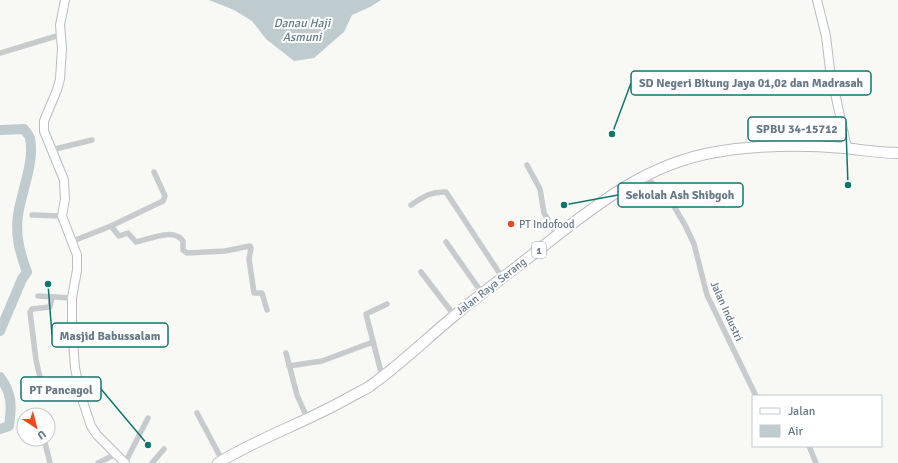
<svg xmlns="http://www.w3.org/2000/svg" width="898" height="463" font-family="Signika,sans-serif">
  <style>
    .water { fill: #becbcf }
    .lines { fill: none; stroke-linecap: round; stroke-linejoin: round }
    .river { stroke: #becbcf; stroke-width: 10 }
    .secondary-casing { stroke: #b7bdc1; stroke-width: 10 }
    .highway-casing { stroke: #b9bdc0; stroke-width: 12 }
    .street { stroke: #c7cbce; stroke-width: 5.5 }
    .secondary { stroke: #fff; stroke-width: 8 }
    .highway { stroke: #fff; stroke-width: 10 }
    .poi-dot { fill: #ef491d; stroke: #fff; stroke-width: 1.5 }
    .labels { text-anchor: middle; stroke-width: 4; stroke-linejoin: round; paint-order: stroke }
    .shield { fill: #fff; stroke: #93a1ac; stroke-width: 1 }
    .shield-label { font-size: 10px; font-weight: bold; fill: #657988 }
    .poi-label { font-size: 11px; fill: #657988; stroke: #fff; text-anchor: start }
    .street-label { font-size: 11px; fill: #657988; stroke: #fff }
    .water-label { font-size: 12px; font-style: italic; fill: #607b83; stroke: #fff }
    .leader { fill: none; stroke: #0f766e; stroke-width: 1.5 }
    .callout-dot { fill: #0f766e; stroke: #fff; stroke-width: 1.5 }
    .callout { fill: #fff; stroke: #0f766e; stroke-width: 1.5 }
    .callout-label { font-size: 12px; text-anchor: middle; font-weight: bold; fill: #657988 }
  </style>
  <rect width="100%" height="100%" fill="#f8f8f5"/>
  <polygon class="water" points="209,0 381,0 370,7 352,15 344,32 314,58 294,61 266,39 252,21 234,10"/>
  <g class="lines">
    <g class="river">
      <path d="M0 130 24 129C26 132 30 136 30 139 35 161 21 193 18 215 15 235 20 253 27 272L22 279 0 331"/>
      <path d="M0 377C12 393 12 406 9 426L0 429"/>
    </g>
    <defs>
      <g id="secondary">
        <polyline points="65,0 60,25 62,48 60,79 57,90 44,121 44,131 64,180 65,199 62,216 77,255 77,270 72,298 72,327 75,368 80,393 91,426 97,435 125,463"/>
        <polyline points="817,0 826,36 830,70 847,148"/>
      </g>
      <path id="highway" d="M218 463C260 437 307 422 350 397 357 393 364 390 370 386 400 365 426 339 454 316 484 291 516 268 546 244 598 203 649 163 716 152 758 145 801 144 844 148 863 150 878 153 898 153"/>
    </defs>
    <use href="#secondary" class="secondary-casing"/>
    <use href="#highway" class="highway-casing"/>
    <g class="street">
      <polyline points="0,53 60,35"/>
      <polyline points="51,150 92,140"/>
      <polyline points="527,165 540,189 544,213 557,235"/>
      <polyline points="644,175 672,203 685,225 694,244 707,295 756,396"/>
      <path d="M411 205C423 197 431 191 446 192L502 277"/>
      <polyline points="32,215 62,216"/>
      <path d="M111 226 119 236 128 233 136 242C148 240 173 227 183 241V250L187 253 225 251 250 246 251 248 249 259 254 293H262L267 310"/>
      <polyline points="73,241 111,226 163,201 165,196 154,172"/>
      <polyline points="446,242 482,293"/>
      <polyline points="421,272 454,315"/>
      <polyline points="38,296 72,298"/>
      <polyline points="52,297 50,307 32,309 30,312 36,360 44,395 52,394 53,390 78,384"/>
      <polyline points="286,353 297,395 308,420"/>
      <polyline points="289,366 322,361 373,342"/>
      <polyline points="382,376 366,314 387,304"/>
      <polyline points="197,413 222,460"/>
      <polyline points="44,439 50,463"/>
      <polyline points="809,446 816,463"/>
      <polyline points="98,463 116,454"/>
      <polyline points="125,463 148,418"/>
      <polyline points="152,463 164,449"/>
    </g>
    <use href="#secondary" class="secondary"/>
    <use href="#highway" class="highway"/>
  </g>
  <circle class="poi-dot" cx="511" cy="224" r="4"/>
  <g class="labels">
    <rect class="shield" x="532" y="242" width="14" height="16" rx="3"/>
    <g class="shield-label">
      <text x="539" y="254">1</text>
    </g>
    <g class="poi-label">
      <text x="519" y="228">PT Indofood</text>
    </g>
    <g class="street-label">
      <text transform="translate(491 286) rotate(-38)" y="4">Jalan Raya Serang</text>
      <text transform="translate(727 311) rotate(66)" y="4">Jalan Industri</text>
    </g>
    <g class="water-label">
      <text x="302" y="27">Danau Haji<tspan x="302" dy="14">Asmuni</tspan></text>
    </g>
  </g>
  <path class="leader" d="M612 134L631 83M848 185L846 129M564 205L618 195M48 284L52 335M148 445L101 389"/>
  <g class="callout-dot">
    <circle cx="612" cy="134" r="4"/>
    <circle cx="848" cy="185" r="4"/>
    <circle cx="564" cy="205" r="4"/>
    <circle cx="48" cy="284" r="4"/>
    <circle cx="148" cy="445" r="4"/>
  </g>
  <g class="callout">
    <rect x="631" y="71" width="240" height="24" rx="4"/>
    <rect x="748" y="117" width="98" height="24" rx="4"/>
    <rect x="618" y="183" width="125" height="24" rx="4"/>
    <rect x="52" y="323" width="116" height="24" rx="4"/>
    <rect x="21" y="377" width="80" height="24" rx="4"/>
  </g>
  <g class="callout-label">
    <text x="751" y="87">SD Negeri Bitung Jaya 01,02 dan Madrasah</text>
    <text x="797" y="133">SPBU 34-15712</text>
    <text x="680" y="199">Sekolah Ash Shibgoh</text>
    <text x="110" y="340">Masjid Babussalam</text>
    <text x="61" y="394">PT Pancagol</text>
  </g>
  <rect x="752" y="395" width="130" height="52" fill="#ffffff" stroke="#c1c9cf"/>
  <rect x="760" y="408" width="20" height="6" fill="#ffffff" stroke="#c1c9cf"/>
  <text x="788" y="415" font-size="12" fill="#657988">Jalan</text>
  <rect x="760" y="425" width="20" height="12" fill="#becbcf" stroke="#c1c9cf"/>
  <text x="788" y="435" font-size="12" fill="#657988">Air</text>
  <g transform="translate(36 427) rotate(144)"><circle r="19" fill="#ffffff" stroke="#c1c9cf"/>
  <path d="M0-3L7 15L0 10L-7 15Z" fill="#ef491d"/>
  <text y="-6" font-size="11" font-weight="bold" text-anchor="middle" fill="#657988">U</text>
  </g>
</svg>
